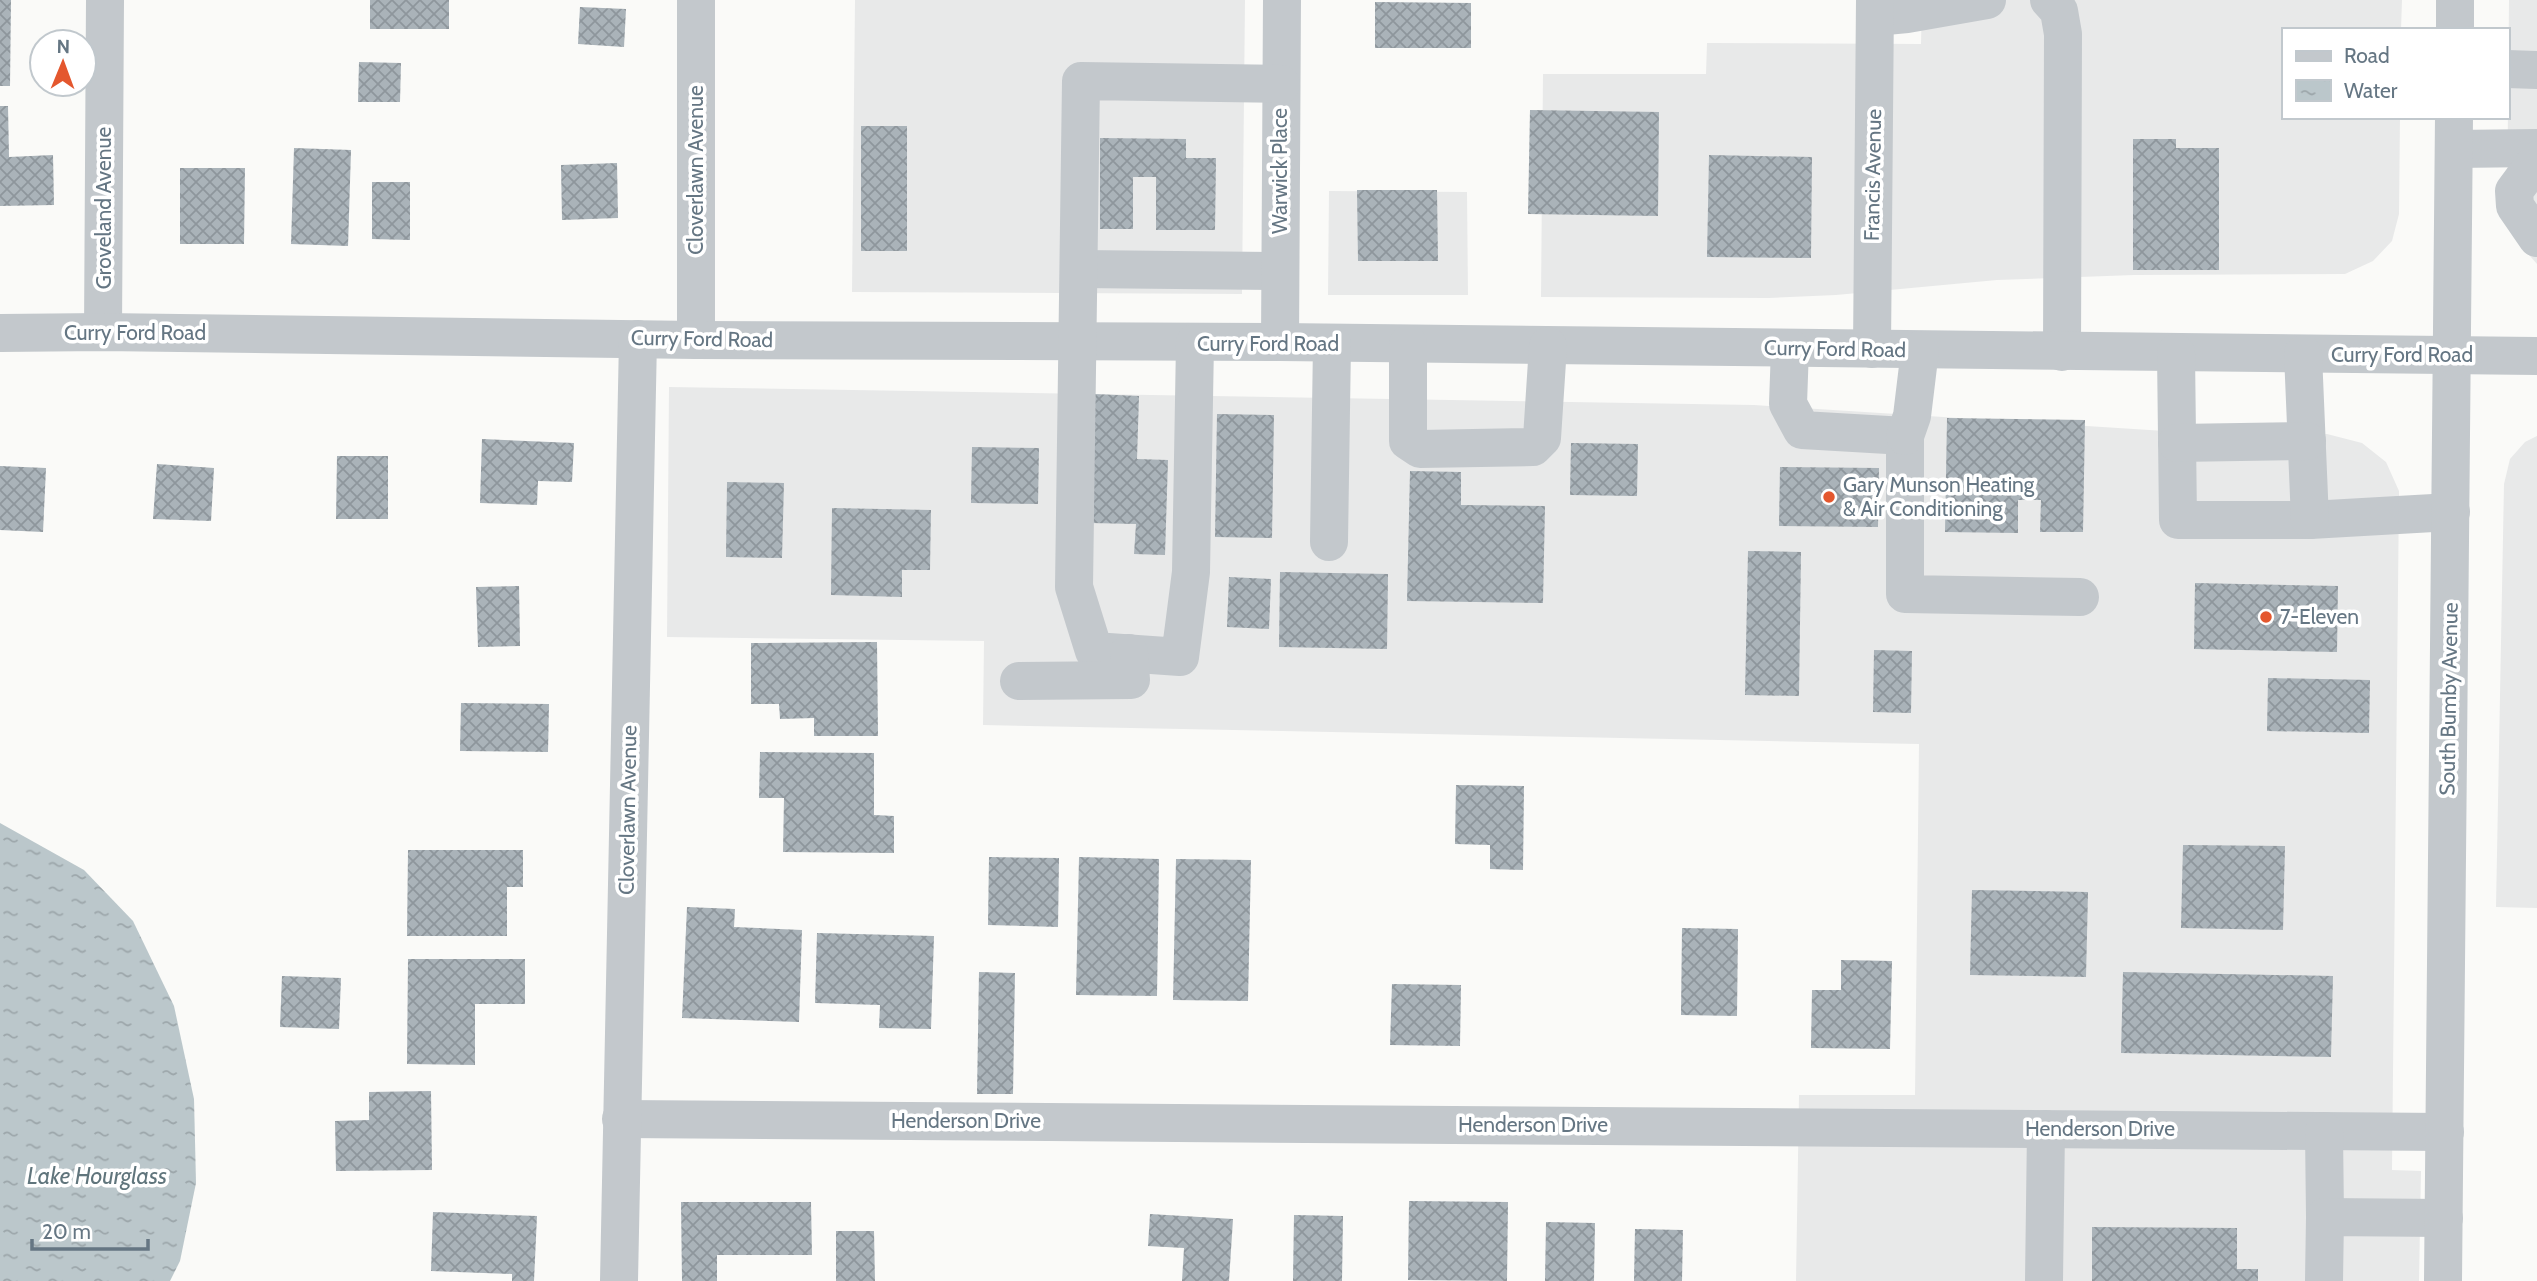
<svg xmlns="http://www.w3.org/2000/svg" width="2537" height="1281" font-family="Cabin,sans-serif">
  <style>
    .built { fill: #e8e9e9 }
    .water { fill: url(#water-ripples) }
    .building { fill: url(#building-cross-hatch) }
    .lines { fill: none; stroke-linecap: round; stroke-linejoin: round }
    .minor { stroke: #c3c8cc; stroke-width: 38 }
    .poi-dot { fill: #e4572e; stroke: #fff; stroke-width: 2.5 }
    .labels { text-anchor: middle; stroke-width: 7; stroke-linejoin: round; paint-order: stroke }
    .street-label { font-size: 21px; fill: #657683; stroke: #fff }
    .poi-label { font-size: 21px; fill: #657683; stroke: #fff; text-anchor: start }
    .water-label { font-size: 23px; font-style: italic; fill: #60757c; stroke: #fff }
  </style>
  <defs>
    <pattern id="water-ripples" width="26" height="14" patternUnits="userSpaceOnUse" patternTransform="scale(1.75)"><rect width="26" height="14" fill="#bbc7cb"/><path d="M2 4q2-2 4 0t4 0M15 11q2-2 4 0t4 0" fill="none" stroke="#9ca6aa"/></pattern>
    <pattern id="building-cross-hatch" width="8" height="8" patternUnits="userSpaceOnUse" patternTransform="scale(1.75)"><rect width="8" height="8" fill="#aab3b9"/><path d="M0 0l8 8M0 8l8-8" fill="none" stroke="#8e969c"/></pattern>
  </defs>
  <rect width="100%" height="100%" fill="#fafaf8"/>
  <g class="built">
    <polygon points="855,0 1245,0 1242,294 852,292"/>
    <polygon points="1922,0 2402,0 2401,30 2283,30 2283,117 2400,117 2399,214 2392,241 2373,261 2345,274 2134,275 1997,280 1836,295 1769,298 1541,297 1543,74 1706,74 1707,43 1921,44"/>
    <polygon points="2509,0 2537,0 2537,264 2516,240 2507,214"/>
    <polygon points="1329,191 1467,192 1468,295 1328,295"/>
    <polygon points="669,387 1754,405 2165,431 2327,434 2362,443 2386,462 2399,491 2392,1170 2421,1171 2419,1281 1796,1281 1799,1095 1915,1095 1919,744 983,725 984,641 667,637"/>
    <polygon points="2537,436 2537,908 2496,907 2504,484 2510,459 2525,442"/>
  </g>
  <polygon class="water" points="0,823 84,870 133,921 174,1006 194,1099 196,1183 180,1261 170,1281 0,1281"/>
  <g class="building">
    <polygon points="0,0 11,0 10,86 0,86"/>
    <rect x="370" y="0" width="79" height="29"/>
    <polygon points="1375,2 1471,3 1471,48 1375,48"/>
    <polygon points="580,7 626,9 624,47 578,44"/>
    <polygon points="359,62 401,63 400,102 358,102"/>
    <polygon points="0,106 8,106 9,157 53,155 54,205 0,206"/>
    <polygon points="1530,110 1659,112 1658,216 1528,214"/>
    <rect x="861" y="126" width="46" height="125"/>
    <polygon points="1100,138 1186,139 1186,158 1216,158 1215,230 1156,230 1156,177 1133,177 1133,229 1100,229"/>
    <polygon points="2133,139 2176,139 2176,148 2219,148 2219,270 2133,270"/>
    <polygon points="294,148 351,150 348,246 291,244"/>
    <polygon points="1709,155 1812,157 1811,258 1707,257"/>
    <polygon points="617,163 618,218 562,220 561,165"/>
    <polygon points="180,168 245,168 244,244 180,244"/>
    <polygon points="372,182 410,182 410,240 372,239"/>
    <polygon points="1357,190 1437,190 1438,261 1358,261"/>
    <polygon points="1094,394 1139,396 1137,459 1168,460 1165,555 1134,554 1136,524 1090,523"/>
    <polygon points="1217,414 1274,415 1272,538 1215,537"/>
    <polygon points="1947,418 2085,420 2083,532 2040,532 2041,500 2018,500 2018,533 1945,532"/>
    <polygon points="482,439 574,443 572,482 538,481 537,505 480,503"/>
    <polygon points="1571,443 1638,444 1637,496 1570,495"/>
    <polygon points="972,447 1039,448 1038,504 971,503"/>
    <polygon points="337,456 388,456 388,519 336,519"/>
    <polygon points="157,464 214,468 211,521 153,519"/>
    <polygon points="0,466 46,468 43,532 0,530"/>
    <polygon points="1780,467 1879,468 1878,527 1779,526"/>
    <polygon points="1410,471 1461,472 1461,505 1545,506 1543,603 1407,601"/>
    <polygon points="727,482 784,483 782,558 726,557"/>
    <polygon points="832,508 931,510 930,570 902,570 902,597 831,595"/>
    <polygon points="1748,551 1801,552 1799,696 1745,695"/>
    <polygon points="1280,572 1388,574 1387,649 1279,647"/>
    <polygon points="1229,577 1271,579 1269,629 1227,627"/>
    <polygon points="2195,583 2338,586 2337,652 2194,649"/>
    <polygon points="519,586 520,646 478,647 476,587"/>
    <polygon points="877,642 878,736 814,736 814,718 780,719 779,704 751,704 751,643"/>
    <polygon points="1874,650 1912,651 1911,713 1873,712"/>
    <polygon points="2268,678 2370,680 2369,733 2267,731"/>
    <polygon points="461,703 549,704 548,752 460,751"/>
    <polygon points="760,752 874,753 874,815 894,816 894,853 783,852 784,798 759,798"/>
    <polygon points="1456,785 1524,786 1523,870 1490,869 1490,845 1455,844"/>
    <polygon points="2183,845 2285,846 2283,930 2181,928"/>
    <polygon points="408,850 523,850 523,887 507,887 507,936 407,936"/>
    <polygon points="989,857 1059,858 1058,927 988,925"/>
    <polygon points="1079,857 1159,859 1157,996 1076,995"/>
    <polygon points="1176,859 1251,860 1248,1001 1173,1000"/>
    <polygon points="1972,890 2088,892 2086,977 1970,975"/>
    <polygon points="687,907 735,909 734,927 802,930 799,1022 682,1018"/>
    <polygon points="1682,928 1738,929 1737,1016 1681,1015"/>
    <polygon points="817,933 934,936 931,1029 879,1028 880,1005 815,1003"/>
    <polygon points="408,959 525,959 525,1004 475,1004 475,1065 407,1064"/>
    <polygon points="1841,960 1892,961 1890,1049 1811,1048 1812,990 1841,990"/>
    <polygon points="979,972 1015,973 1013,1094 977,1094"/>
    <polygon points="2123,972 2333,976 2331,1057 2121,1053"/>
    <polygon points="282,976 341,978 339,1029 280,1027"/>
    <polygon points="1392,984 1461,985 1460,1046 1390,1045"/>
    <polygon points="431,1091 432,1170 336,1171 335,1121 369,1120 369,1092"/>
    <polygon points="1409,1201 1508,1202 1507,1281 1408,1280"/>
    <polygon points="681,1202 811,1202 812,1255 717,1255 717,1281 682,1281"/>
    <polygon points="433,1212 537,1216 534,1281 512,1281 512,1274 431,1271"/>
    <polygon points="1150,1214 1233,1219 1229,1281 1182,1281 1184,1248 1148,1246"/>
    <polygon points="1294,1215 1343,1216 1342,1281 1293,1281"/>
    <polygon points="1546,1222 1595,1223 1594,1281 1545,1281"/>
    <polygon points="2092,1227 2237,1228 2237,1269 2258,1269 2258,1281 2092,1281"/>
    <polygon points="1635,1229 1683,1230 1682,1281 1634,1281"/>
    <polygon points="836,1231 874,1231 875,1281 836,1281"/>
  </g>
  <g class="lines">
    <g class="minor">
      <polyline points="696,0 696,340"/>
      <polyline points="2049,0 2059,11 2063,34 2062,352"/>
      <polyline points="1875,17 1907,14 1987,0"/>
      <polyline points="2455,30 2455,0"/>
      <polyline points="2507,69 2537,70"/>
      <polyline points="2454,149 2537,148"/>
      <polyline points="2537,160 2514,191 2515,206 2537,238"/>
      <polyline points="1080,269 1280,271"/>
      <polyline points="103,332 105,0"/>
      <polyline points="0,333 103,332 696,340 1280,342 2537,356"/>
      <polyline points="1280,342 1282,0"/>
      <polyline points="1195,343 1191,572 1180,657 1094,651 1074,587 1081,81 1281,84"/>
      <polyline points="1408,344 1408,441 1420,449 1533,447 1542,438 1548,346"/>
      <polyline points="1790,348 1788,404 1802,430 1905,436 1905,594 2080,597"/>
      <polyline points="1872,349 1875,0"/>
      <polyline points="2176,353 2178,520 2310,520 2451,512"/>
      <polyline points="2303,354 2310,520"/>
      <polyline points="1905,436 1912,416 1920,350"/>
      <polyline points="2177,443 2307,441"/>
      <polyline points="1329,542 1332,344"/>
      <polyline points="1019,681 1131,680 1129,653"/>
      <polyline points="621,1119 2445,1132"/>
      <polyline points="2324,1131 2325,1217"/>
      <polyline points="619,1281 638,339"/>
      <polyline points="2044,1281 2046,1129"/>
      <polyline points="2324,1281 2325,1217 2444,1218"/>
      <polyline points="2443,1281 2454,117"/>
    </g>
  </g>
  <g class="poi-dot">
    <circle cx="1829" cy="497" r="7"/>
    <circle cx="2266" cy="617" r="7"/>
  </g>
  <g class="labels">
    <g class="street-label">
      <text transform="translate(696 170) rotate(-90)" y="7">Cloverlawn Avenue</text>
      <text transform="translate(1280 171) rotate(-90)" y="7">Warwick Place</text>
      <text transform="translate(1873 175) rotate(-89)" y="7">Francis Avenue</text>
      <text transform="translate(104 208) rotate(-90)" y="7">Groveland Avenue</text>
      <text x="135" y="340">Curry Ford Road</text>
      <text transform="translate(702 339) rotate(1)" y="7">Curry Ford Road</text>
      <text x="1268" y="351">Curry Ford Road</text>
      <text transform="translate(1835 349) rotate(1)" y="7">Curry Ford Road</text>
      <text x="2402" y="362">Curry Ford Road</text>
      <text transform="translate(2449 699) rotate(-89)" y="7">South Bumby Avenue</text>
      <text transform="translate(628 810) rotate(-89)" y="7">Cloverlawn Avenue</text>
      <text x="966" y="1128">Henderson Drive</text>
      <text x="1533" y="1132">Henderson Drive</text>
      <text x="2100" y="1136">Henderson Drive</text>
    </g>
    <g class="poi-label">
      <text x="1843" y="492">Gary Munson Heating<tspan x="1843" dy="24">&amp; Air Conditioning</tspan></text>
      <text x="2280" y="624">7-Eleven</text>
    </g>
    <g class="water-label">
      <text x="97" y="1184">Lake Hourglass</text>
    </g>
  </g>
  <rect x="2282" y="28" width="228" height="91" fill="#ffffff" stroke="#c1c8cd" stroke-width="2"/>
  <rect x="2296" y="51" width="35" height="10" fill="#c3c8cc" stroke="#c1c8cd" stroke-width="2"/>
  <text x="2344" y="63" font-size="21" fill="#657683">Road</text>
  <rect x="2296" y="80" width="35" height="21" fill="url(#water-ripples)" stroke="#c1c8cd" stroke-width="2"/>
  <text x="2344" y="98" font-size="21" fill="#657683">Water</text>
  <g transform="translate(63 63) rotate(1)"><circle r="33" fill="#ffffff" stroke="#c1c8cd" stroke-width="2"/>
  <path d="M0-5L12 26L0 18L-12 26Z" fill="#e4572e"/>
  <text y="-10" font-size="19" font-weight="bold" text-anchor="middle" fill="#657683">N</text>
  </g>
  <path d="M32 1239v10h116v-10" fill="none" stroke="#657683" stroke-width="3.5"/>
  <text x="42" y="1239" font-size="21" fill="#657683" stroke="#ffffff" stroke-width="5" paint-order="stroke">20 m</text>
</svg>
